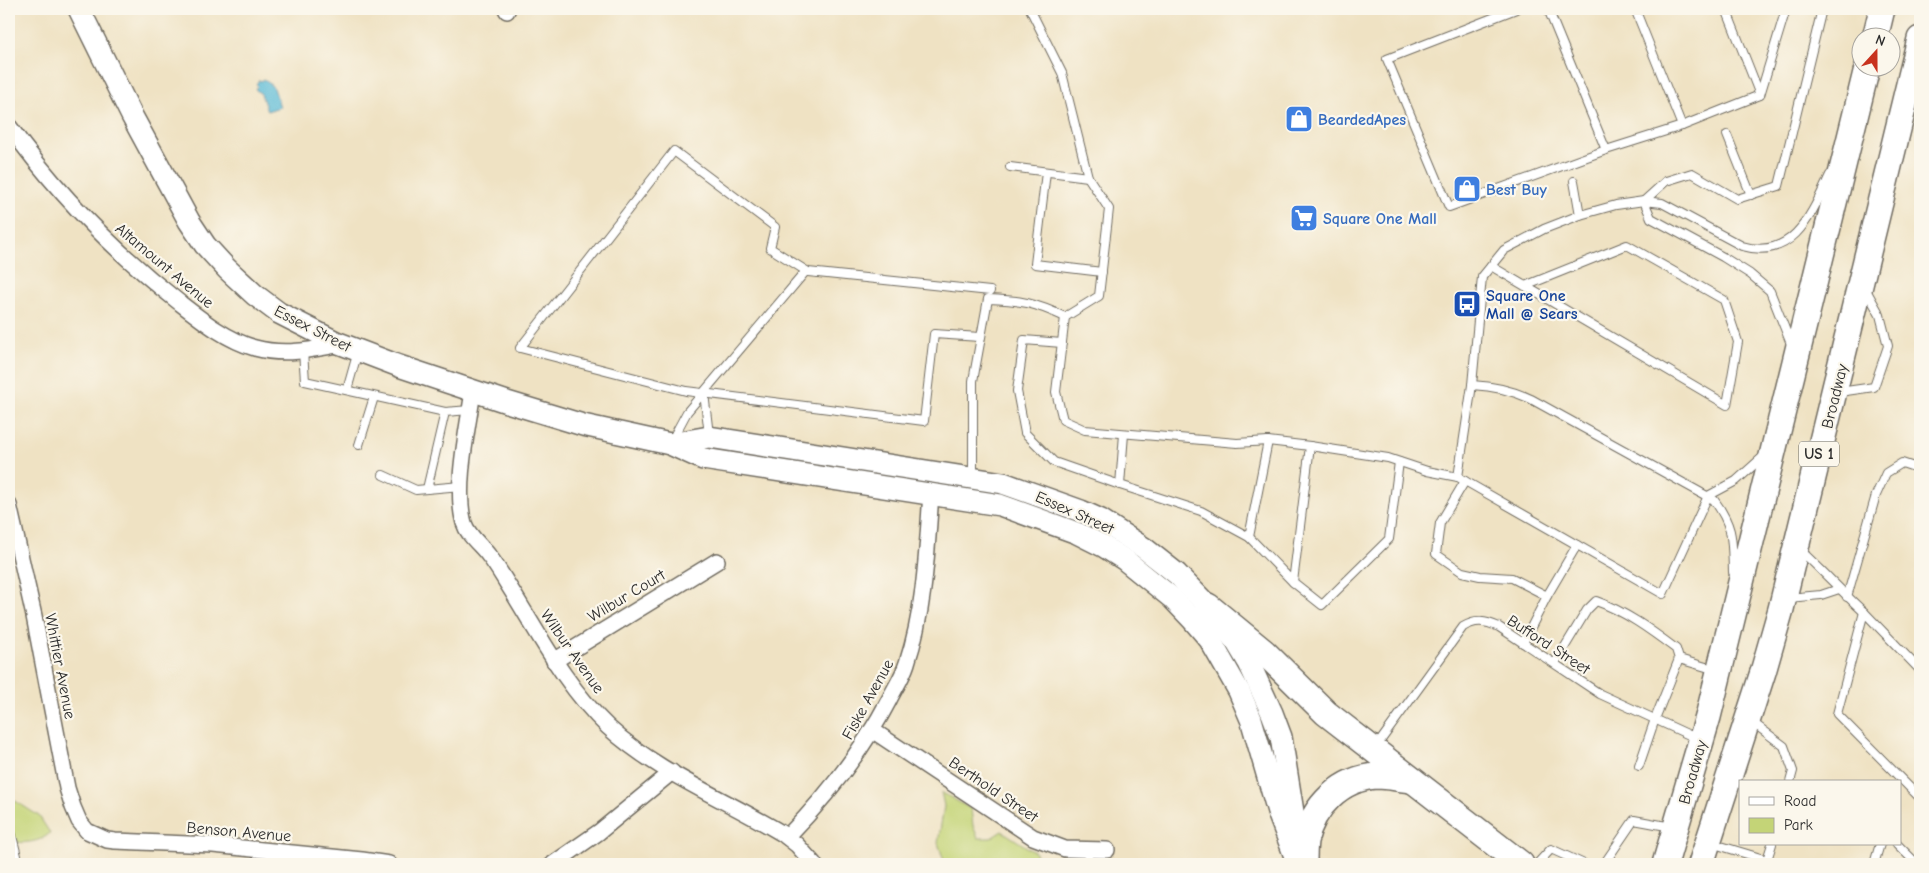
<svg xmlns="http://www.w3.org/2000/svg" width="1929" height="873" font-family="'Comic Neue',sans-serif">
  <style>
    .green { fill: #c4d477; stroke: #788051 }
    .water { fill: #58bad6; stroke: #427280 }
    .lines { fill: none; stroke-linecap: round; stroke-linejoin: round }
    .service-casing { stroke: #706b60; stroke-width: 10 }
    .minor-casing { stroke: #706b60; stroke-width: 18 }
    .secondary-casing { stroke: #706b60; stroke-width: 24 }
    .trunk-casing { stroke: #706b60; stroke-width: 28 }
    .service { stroke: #fff; stroke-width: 8 }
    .minor { stroke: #fff; stroke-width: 15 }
    .secondary { stroke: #fff; stroke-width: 21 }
    .trunk { stroke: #fff; stroke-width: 25 }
    .labels { text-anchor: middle; stroke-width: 4.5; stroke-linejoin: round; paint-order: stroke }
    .shield { fill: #fbf7ec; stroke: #696865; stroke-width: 1 }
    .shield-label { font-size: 15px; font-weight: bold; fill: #2b2b2b }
    .shop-label { font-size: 16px; font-weight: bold; fill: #366cbe; stroke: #fbf7ec; text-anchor: start }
    .street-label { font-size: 16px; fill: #2b2b2b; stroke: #fbf7ec }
    .transit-label { font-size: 16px; font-weight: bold; fill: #164399; stroke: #fbf7ec; text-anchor: start }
  </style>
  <rect width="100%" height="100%" fill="#fbf7ec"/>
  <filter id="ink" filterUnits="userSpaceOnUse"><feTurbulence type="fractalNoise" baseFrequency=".02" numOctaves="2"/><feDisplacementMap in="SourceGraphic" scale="10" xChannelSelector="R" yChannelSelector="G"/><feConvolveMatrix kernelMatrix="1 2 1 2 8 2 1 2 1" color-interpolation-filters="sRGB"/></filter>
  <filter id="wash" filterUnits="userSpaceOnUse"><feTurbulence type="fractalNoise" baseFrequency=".0096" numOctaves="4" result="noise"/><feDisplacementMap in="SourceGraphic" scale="20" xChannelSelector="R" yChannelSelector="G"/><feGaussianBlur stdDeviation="1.12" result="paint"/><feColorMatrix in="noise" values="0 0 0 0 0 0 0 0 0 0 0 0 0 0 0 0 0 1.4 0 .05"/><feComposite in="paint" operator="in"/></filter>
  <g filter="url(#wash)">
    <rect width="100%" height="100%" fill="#efe2c3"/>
    <g class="green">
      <polygon points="941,792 971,809 973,826 978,838 991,838 1002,831 1036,853 1037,858 1033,864 945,864 938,843 944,806"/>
      <path d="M9 797 39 816 50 833C40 843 22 844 9 841Z"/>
    </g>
    <polygon class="water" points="264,79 274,88 280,107 267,111 261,94 255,89 258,86 256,84 259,80 261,81"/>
  </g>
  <g filter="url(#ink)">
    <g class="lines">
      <defs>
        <g id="service">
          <polyline points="1030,9 1062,73 1088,177 1109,209 1099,296 1065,317"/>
          <polyline points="1516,9 1387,59 1449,207 1606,150"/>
          <polyline points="1548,9 1606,150 1682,126 1760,95 1786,9"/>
          <polyline points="1635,9 1682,126"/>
          <polyline points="1726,9 1760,95"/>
          <polyline points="1727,135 1751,195"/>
          <polyline points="1010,167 1088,177"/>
          <polyline points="1046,172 1035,264 1102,272"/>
          <polyline points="1574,181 1580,215"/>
          <polyline points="1644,201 1666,181 1692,173 1737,199 1779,186 1822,9"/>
          <polyline points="1644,201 1651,218 1723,257 1750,274 1770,291 1791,344"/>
          <polyline points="1491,266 1727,405 1738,342 1724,300 1627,245 1525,286"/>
          <polyline points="1065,317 1056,392 1063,420 1085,430 1237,443 1268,441 1310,446 1388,458 1427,471 1458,477 1663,594 1708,496 1736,481 1765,455"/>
          <polyline points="980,337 934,334 924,421 686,391 520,348 674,151 775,227 770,248 808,272 990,291"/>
          <polyline points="1062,343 1024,340 1017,391 1025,433 1054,462 1120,485"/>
          <polyline points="303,351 305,381 445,412"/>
          <path d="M1472 385C1493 386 1512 390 1531 399L1714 500C1734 527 1732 540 1733 572"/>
          <polyline points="347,390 358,351"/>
          <polyline points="1839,392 1874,387 1888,346 1880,315 1865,288"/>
          <polyline points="704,393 709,435"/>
          <polyline points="1124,434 1120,485 1201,511 1249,537 1268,441"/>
          <polyline points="672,440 687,412 806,271"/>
          <polyline points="359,445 374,397"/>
          <polyline points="1310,446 1293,582 1322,605 1389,539 1399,462"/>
          <polyline points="383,475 416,490 461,486"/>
          <path d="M973 476V381L988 299C1021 300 1035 303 1065 317"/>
          <path d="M1458 477 1472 385 1482 277 1504 250 1544 229 1580 215 1616 205 1644 201 1662 203 1742 246C1794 261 1812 213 1830 175"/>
          <polyline points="1465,481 1440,523 1436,554 1462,572 1480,576 1512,578 1547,596 1577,545"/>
          <polyline points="427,489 445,412 470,410"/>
          <polyline points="1249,537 1293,582"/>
          <path d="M1800 550C1822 570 1842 592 1864 612"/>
          <polyline points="1847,597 1876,495 1886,473 1902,463 1920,469"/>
          <polyline points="1788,598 1821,595 1839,589"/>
          <polyline points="1523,643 1547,596"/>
          <path d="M1555 663 1587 610 1596 601C1625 611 1652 631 1676 649L1679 659"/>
          <polyline points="1920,670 1864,612 1837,714 1920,798"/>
          <polyline points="1752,722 1784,746 1793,771 1790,782"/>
          <path d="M1376 747 1463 627C1476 619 1485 621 1499 627L1600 694 1698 739"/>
          <polyline points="1639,766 1655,719 1679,659 1716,670"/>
          <polyline points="9,824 19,864"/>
          <polyline points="1711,843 1767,860 1766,864"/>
          <polyline points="1897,844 1917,864"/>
          <polyline points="1767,860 1772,844"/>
          <polyline points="1537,864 1551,849 1584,864"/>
          <polyline points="1604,864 1634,820 1672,827"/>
          <polyline points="1874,864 1880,844"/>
        </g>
        <g id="minor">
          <polyline points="506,9 507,11"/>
          <path d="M9 126C57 193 115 252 180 303 203 321 227 340 255 348 284 356 312 350 341 344"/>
          <path d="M473 391C468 427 454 488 464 523 468 536 481 545 489 556 497 566 503 577 510 588 540 636 566 687 608 727 658 773 725 799 783 834L797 845 814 864"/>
          <polyline points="9,505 34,616 67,788 73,807 79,821 87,831 107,840 115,841 213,845 362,860 389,864"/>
          <polyline points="554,661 717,561"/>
          <polyline points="872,730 1033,837 1065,849 1107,850"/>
          <path d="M787 837C827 796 862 752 889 700 895 688 903 676 907 663 925 609 927 549 931 493"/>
          <polyline points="553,864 599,832 672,772"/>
        </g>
        <g id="secondary">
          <polyline points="79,9 132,116 189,221 205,245 227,269 255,295 279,313 336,342 399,366 507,402 583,425 670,444 703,459 1000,505 1077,533 1103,546 1125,560 1172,598 1192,619 1210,640 1239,691 1251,719 1279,815 1298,864"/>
          <polyline points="670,444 709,437 1003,483 1081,511 1101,520 1144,548 1177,574 1208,606 1237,643 1249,663 1272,713 1281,737 1297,837"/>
        </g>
        <g id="trunk">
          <polyline points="1875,38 1882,9"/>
          <polyline points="1208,606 1264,652 1326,713 1521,864"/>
          <path d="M1304 864C1304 857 1304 849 1305 841 1313 806 1341 778 1377 776 1388 776 1400 779 1412 780"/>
          <polyline points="1665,864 1708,717 1867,68"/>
          <polyline points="1701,864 1763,672 1781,609 1920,39"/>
        </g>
      </defs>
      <use href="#service" class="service-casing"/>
      <use href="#minor" class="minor-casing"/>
      <use href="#secondary" class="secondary-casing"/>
      <use href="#trunk" class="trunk-casing"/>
      <use href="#service" class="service"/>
      <use href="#minor" class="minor"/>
      <use href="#secondary" class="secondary"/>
      <use href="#trunk" class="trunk"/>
    </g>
  </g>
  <defs>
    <symbol id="shop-square" viewBox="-11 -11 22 22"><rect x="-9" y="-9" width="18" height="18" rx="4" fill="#3f7fe0" stroke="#fbf7ec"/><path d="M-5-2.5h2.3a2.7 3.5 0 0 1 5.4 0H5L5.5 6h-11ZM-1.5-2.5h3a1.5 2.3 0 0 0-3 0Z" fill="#fff"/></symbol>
    <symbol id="supermarket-square" viewBox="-11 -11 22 22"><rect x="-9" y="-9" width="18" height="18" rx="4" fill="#3f7fe0" stroke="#fbf7ec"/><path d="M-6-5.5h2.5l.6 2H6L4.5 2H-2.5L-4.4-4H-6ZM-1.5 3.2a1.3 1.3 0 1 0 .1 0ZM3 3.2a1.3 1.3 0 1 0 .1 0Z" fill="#fff"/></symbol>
    <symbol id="bus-square" viewBox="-11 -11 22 22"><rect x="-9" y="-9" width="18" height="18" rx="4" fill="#1a4fb4" stroke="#fbf7ec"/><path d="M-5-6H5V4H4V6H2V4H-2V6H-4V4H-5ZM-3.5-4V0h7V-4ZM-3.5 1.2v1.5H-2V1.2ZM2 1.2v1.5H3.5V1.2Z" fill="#fff"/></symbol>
  </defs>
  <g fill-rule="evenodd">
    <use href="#shop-square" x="1283" y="103" width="32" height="32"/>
    <use href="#shop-square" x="1451" y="173" width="32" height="32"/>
    <use href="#supermarket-square" x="1288" y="202" width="32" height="32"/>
    <use href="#bus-square" x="1451" y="288" width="32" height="32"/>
  </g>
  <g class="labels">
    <rect class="shield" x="1799" y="441.5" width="40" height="25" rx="4"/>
    <g class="shield-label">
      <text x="1819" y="459">US 1</text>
    </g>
    <g class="shop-label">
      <text x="1318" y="125">BeardedApes</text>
      <text x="1486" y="195">Best Buy</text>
      <text x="1323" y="224">Square One Mall</text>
    </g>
    <g class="street-label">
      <text transform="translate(165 265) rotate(40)" y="6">Altamount Avenue</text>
      <text transform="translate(313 328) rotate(27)" y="6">Essex Street</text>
      <text transform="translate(1834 396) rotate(-76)" y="6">Broadway</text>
      <text transform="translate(1075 512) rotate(24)" y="6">Essex Street</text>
      <text transform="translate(626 595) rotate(-31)" y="6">Wilbur Court</text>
      <text transform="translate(1549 644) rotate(33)" y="6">Bufford Street</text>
      <text transform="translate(573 651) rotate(55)" y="6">Wilbur Avenue</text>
      <text transform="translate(61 666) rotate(79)" y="6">Whittier Avenue</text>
      <text transform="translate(867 699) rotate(-61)" y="6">Fiske Avenue</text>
      <text transform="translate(1692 772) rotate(-74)" y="6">Broadway</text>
      <text transform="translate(994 789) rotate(34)" y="6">Berthold Street</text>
      <text transform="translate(239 831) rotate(5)" y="6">Benson Avenue</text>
    </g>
    <g class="transit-label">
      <text x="1486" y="301">Square One<tspan x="1486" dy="18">Mall @ Sears</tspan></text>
    </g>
  </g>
  <rect width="1929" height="873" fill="none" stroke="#fbf7ec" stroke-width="30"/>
  <rect x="1739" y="780" width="162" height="65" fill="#fbf7ec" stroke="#a8a59f"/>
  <rect x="1749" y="797" width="25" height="8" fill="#ffffff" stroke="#a8a59f"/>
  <text x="1784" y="806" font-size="15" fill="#2b2b2b">Road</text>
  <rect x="1749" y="818" width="25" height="15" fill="#c4d477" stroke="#a8a59f"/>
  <text x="1784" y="830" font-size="15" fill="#2b2b2b">Park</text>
  <g transform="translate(1876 52) rotate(21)"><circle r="24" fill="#fbf7ec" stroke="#a8a59f"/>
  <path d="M0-4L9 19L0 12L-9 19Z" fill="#c8321e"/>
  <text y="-8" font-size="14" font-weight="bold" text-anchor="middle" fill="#2b2b2b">N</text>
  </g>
</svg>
